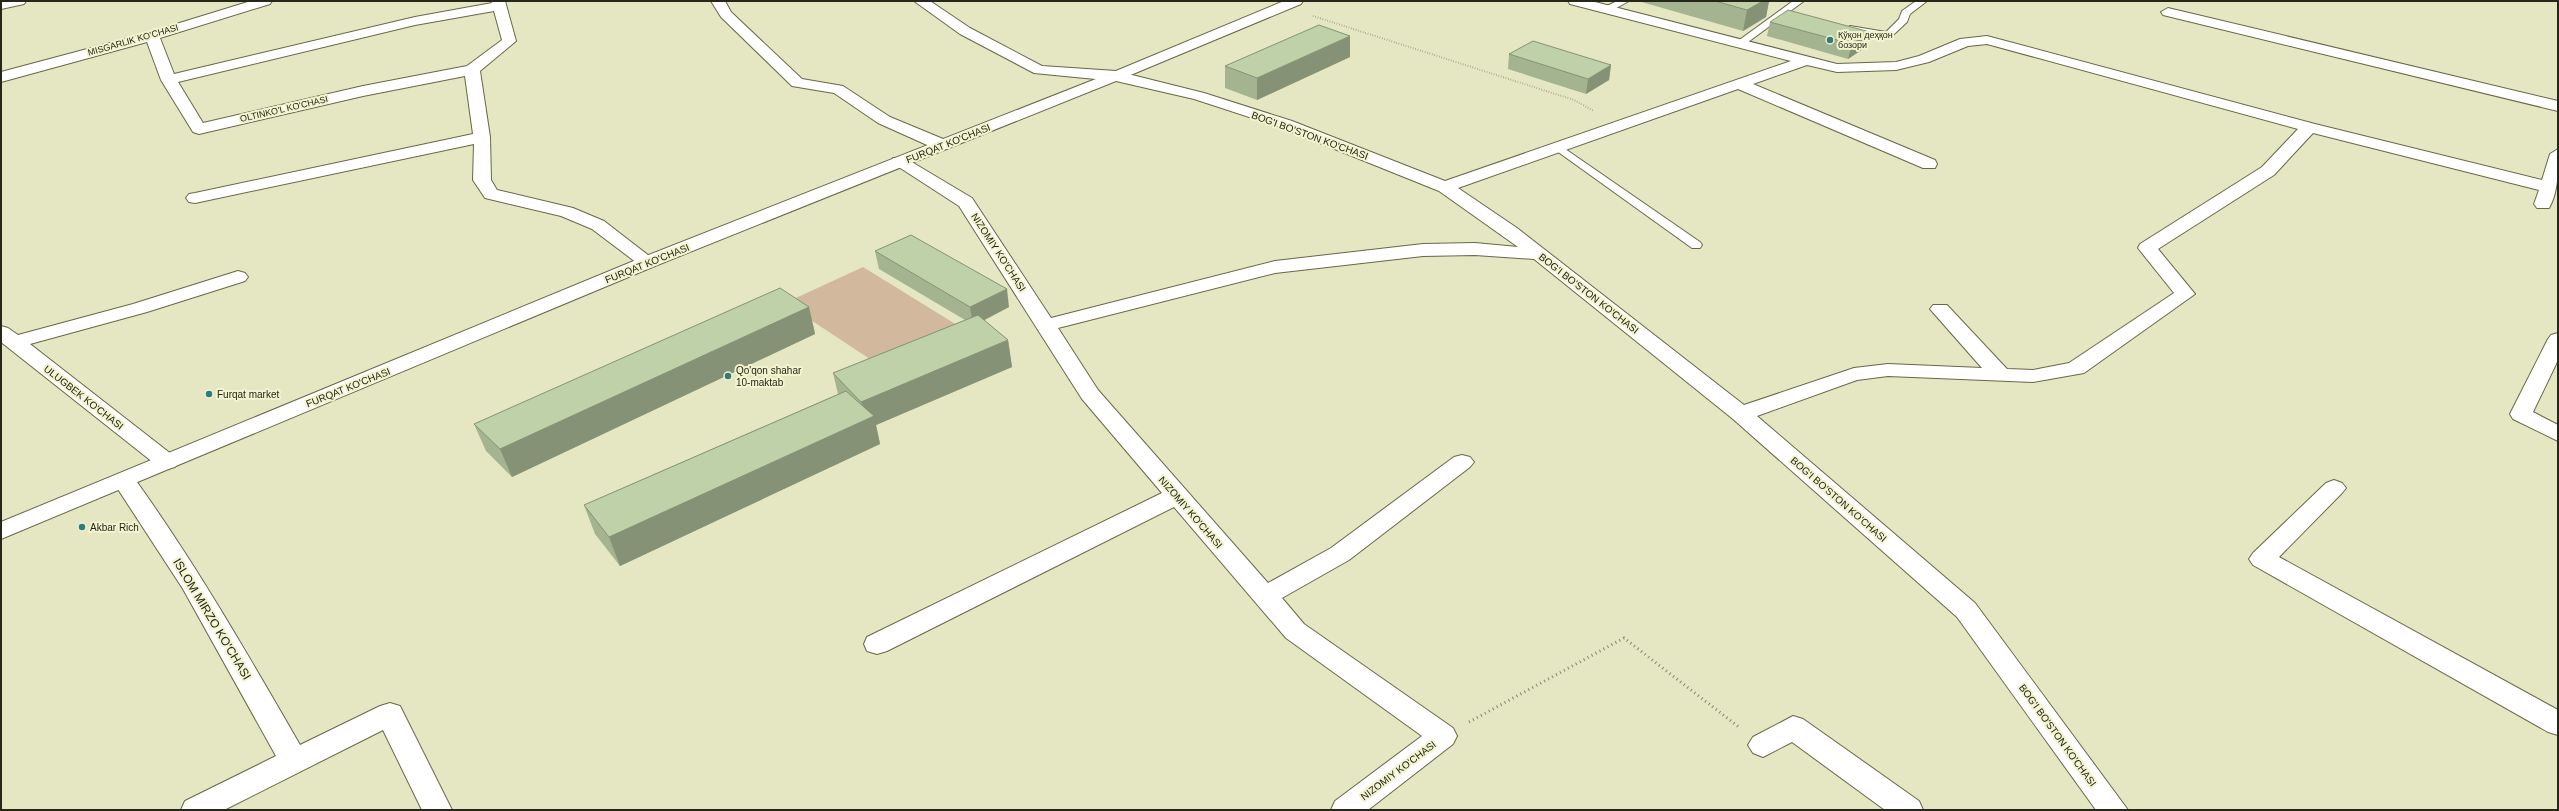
<svg xmlns="http://www.w3.org/2000/svg" width="2559" height="811" font-family="Helvetica,sans-serif">
  <style>
    .green { fill: #d2b99d }
    .lines { fill: none; stroke-linecap: round; stroke-linejoin: round }
    .service-casing { stroke: #686848; stroke-width: 2 }
    .minor-casing { stroke: #686848; stroke-width: 2 }
    .secondary-casing { stroke: #686848; stroke-width: 2 }
    .path-far1 { stroke: #85866d; stroke-width: 2; stroke-dasharray: 0.5 2; stroke-linecap: butt }
    .path { stroke: #85866d; stroke-width: 3; stroke-dasharray: 1 3.5; stroke-linecap: butt }
    .service { fill: #fff; fill-rule: evenodd }
    .minor { fill: #fff; fill-rule: evenodd }
    .secondary { fill: #fff; fill-rule: evenodd }
    .wall { fill: #a4b491 }
    .shaded-wall { fill: #869276 }
    .building { fill: #bfd1a9; stroke: #869276 }
    .poi-dot { fill: #317a7e; stroke: #f2f3cf; stroke-width: 1.5 }
    .labels { text-anchor: middle; stroke-width: 4; stroke-linejoin: round; paint-order: stroke }
    .far-poi-label { font-size: 9px; fill: #262619; stroke: #f2f3cf; text-anchor: start }
    .far-street-label { font-size: 9px; fill: #262619; stroke: #f2f3cf }
    .street-label { font-size: 10px; fill: #262619; stroke: #f2f3cf }
    .poi-label { font-size: 10px; fill: #262619; stroke: #f2f3cf; text-anchor: start }
    .near-street-label { font-size: 12px; fill: #262619; stroke: #f2f3cf }
  </style>
  <rect width="100%" height="100%" fill="#e5e6c2"/>
  <polygon class="green" points="863,267 970,333 891,373 785,303"/>
  <g class="lines">
    <defs>
      <g id="service">
        <polygon points="1617,1 1629,1 1611,11 1605,11 1605,7"/>
        <polygon points="1793,1 1804,1 1744,45 1738,45 1738,41"/>
        <polygon points="1916,1 1927,1 1910,14 1907,22 1891,37 1850,32 1845,29 1850,26 1886,32 1899,19 1902,11"/>
        <polygon points="1558,144 1700,242 1702,245 1700,248 1692,248 1554,149 1554,145"/>
      </g>
      <g id="minor">
        <polygon points="1,1 26,1 24,4 1,9"/>
        <path d="M251 1H272L270 4 160 38 174 74 415 17 492 3 491 1H505L516 41 480 71 490 137 491 180 497 190 573 208 604 221 657 262 655 266H641L592 229 561 216 485 198 473 180 474 144 195 203 189 202 186 198 189 194 195 193 473 134 465 76 363 96 199 134 193 132 161 80 147 42 1 82V72L147 33ZM494 11 502 40 467 66 363 86 203 123 178 82 415 25Z"/>
        <polygon points="711,1 725,1 731,12 802,79 843,86 890,117 948,141 950,145 942,150 936,149 878,123 834,93 792,86 721,17"/>
        <path d="M914 1H930L970 28 1042 66 1116 71 1204 93 1292 121 1445 181 1791 61 1570 4 1568 1H1591L1837 64 1896 62 1919 56 1960 39 1987 36 2315 124 2542 180 2550 154 2558 149C2558 168 2559 191 2549 208H2537L2534 204 2539 190 2313 133 2274 175 2158 249 2195 294 2084 373 2033 382 1888 376 1857 380 1757 416 1975 603 2128 810H2096L1957 617 1733 419 1534 259 1475 255 1423 256 1275 273 1058 328 1098 390 1268 583 1331 548 1454 457 1462 455 1470 457 1474 462 1470 467 1349 560 1282 598 1304 624 1453 728 1457 736 1453 744 1368 810H1331L1335 801 1422 736 1286 638 1174 507 887 651 877 654 867 651 864 644 867 637 1162 493 1082 399 959 206 891 162 893 158H905L972 198 1051 318 1275 261 1423 244 1475 243 1518 247 1439 191 1280 127 1194 99 1116 81 1034 73 960 34ZM1987 44 2298 129 2262 167 2140 244 2138 248 2174 293 2069 363 2033 370 2007 369 1947 305H1933L1930 309 1982 368 1888 364 1854 368 1744 405 1517 228 1458 188 1738 89 1923 168H1935L1937 164 1935 160 1753 84 1807 65 1837 72 1896 70 1929 62 1968 46Z"/>
        <polygon points="2168,8 2558,101 2558,111 2163,15 2161,12"/>
        <polygon points="238,271 245,273 248,277 245,281 147,312 30,344 175,457 179,462 175,467 167,469 159,467 1,342 1,326 8,328 18,335 133,304"/>
        <polygon points="2558,333 2558,360 2533,412 2558,425 2558,441 2513,419 2510,414 2548,339 2551,335"/>
        <path d="M124 472 132 475C194 561 247 653 300 745L380 706 390 703 400 706 452 810H422L383 730 224 810H181L185 801 276 756 183 589 112 480 116 475Z"/>
        <polygon points="2334,480 2342,483 2346,488 2342,493 2279,557 2558,710 2558,735 2548,732 2253,565 2249,559 2253,553 2326,483"/>
        <polygon points="1793,716 1803,719 1919,801 1923,810 1885,810 1792,742 1763,757 1753,753 1748,745 1753,737"/>
      </g>
      <polygon id="secondary" points="1284,1 1303,1 1301,4 1121,79 655,266 1,539 1,522 641,258 1111,73"/>
    </defs>
    <use href="#service" class="service-casing"/>
    <use href="#minor" class="minor-casing"/>
    <use href="#secondary" class="secondary-casing"/>
    <polyline class="path-far1" points="1313,16 1574,100 1594,111"/>
    <polyline class="path" points="1469,722 1624,638 1740,728"/>
    <use href="#service" class="service"/>
    <use href="#minor" class="minor"/>
    <use href="#secondary" class="secondary"/>
  </g>
  <g class="wall">
    <polygon points="1638,1 1769,1 1766,17 1743,31"/>
    <polygon points="1770,22 1870,32 1866,47 1848,59 1767,36"/>
    <polygon points="1509,54 1611,65 1609,80 1586,94 1508,69"/>
    <polygon points="1350,57 1257,100 1225,88 1225,66"/>
    <polygon points="875,251 1009,307 984,320 1008,340 1012,367 876,425 880,444 620,566 595,534 584,505 838,394 833,373 965,320 879,269"/>
    <polygon points="809,307 815,334 512,477 486,451 474,424"/>
  </g>
  <g class="shaded-wall">
    <polygon points="1763,1 1769,1 1766,17 1743,31 1747,10"/>
    <polygon points="1870,32 1866,47 1848,59 1852,44"/>
    <polygon points="1350,36 1350,57 1257,100 1257,78"/>
    <polygon points="1611,65 1609,80 1586,94 1588,79"/>
    <polygon points="1007,289 1009,307 973,326 970,307"/>
    <polygon points="809,307 815,334 512,477 500,449"/>
    <polygon points="1008,340 1012,367 876,425 880,444 620,566 609,537 865,420 861,402"/>
  </g>
  <g class="building">
    <polygon points="1715,1 1763,1 1747,10"/>
    <polygon points="1788,10 1870,32 1852,44 1770,22"/>
    <polygon points="1319,25 1350,36 1257,78 1225,66"/>
    <polygon points="1533,41 1611,65 1588,79 1509,54"/>
    <polygon points="911,235 1007,289 970,307 875,251"/>
    <polygon points="780,288 809,307 500,449 474,424"/>
    <polygon points="978,315 1008,340 861,402 833,373"/>
    <polygon points="846,391 874,416 609,537 584,505"/>
  </g>
  <g class="poi-dot">
    <circle cx="1830" cy="40" r="4"/>
    <circle cx="728" cy="376" r="4"/>
    <circle cx="209" cy="394" r="4"/>
    <circle cx="82" cy="527" r="4"/>
  </g>
  <g class="labels">
    <g class="far-poi-label">
      <text x="1838" y="38">Қўқон деҳқон<tspan x="1838" dy="10">бозори</tspan></text>
    </g>
    <g class="far-street-label">
      <text transform="translate(133 40) rotate(-16)" y="3">MISGARLIK KO'CHASI</text>
      <text transform="translate(284 109) rotate(-13)" y="3">OLTINKO'L KO'CHASI</text>
    </g>
    <g class="street-label">
      <text transform="translate(1310 135) rotate(20)" y="4">BOG'I BO'STON KO'CHASI</text>
      <text transform="translate(948 143) rotate(-22)" y="4">FURQAT KO'CHASI</text>
      <text transform="translate(999 252) rotate(57)" y="4">NIZOMIY KO'CHASI</text>
      <text transform="translate(647 263) rotate(-22)" y="4">FURQAT KO'CHASI</text>
      <text transform="translate(1589 293) rotate(38)" y="4">BOG'I BO'STON KO'CHASI</text>
      <text transform="translate(348 387) rotate(-22)" y="4">FURQAT KO'CHASI</text>
      <text transform="translate(84 397) rotate(38)" y="4">ULUGBEK KO'CHASI</text>
      <text transform="translate(1839 499) rotate(41)" y="4">BOG'I BO'STON KO'CHASI</text>
      <text transform="translate(1191 512) rotate(49)" y="4">NIZOMIY KO'CHASI</text>
      <text transform="translate(2058 735) rotate(54)" y="4">BOG'I BO'STON KO'CHASI</text>
      <text transform="translate(1398 770) rotate(-37)" y="4">NIZOMIY KO'CHASI</text>
    </g>
    <g class="poi-label">
      <text x="736" y="374">Qo'qon shahar<tspan x="736" dy="12">10-maktab</tspan></text>
      <text x="217" y="398">Furqat market</text>
      <text x="90" y="531">Akbar Rich</text>
    </g>
    <g class="near-street-label">
      <text transform="translate(212 619) rotate(59)" y="4">ISLOM MIRZO KO'CHASI</text>
    </g>
  </g>
  <rect width="2559" height="811" fill="none" stroke="#262619" stroke-width="4"/>
</svg>
